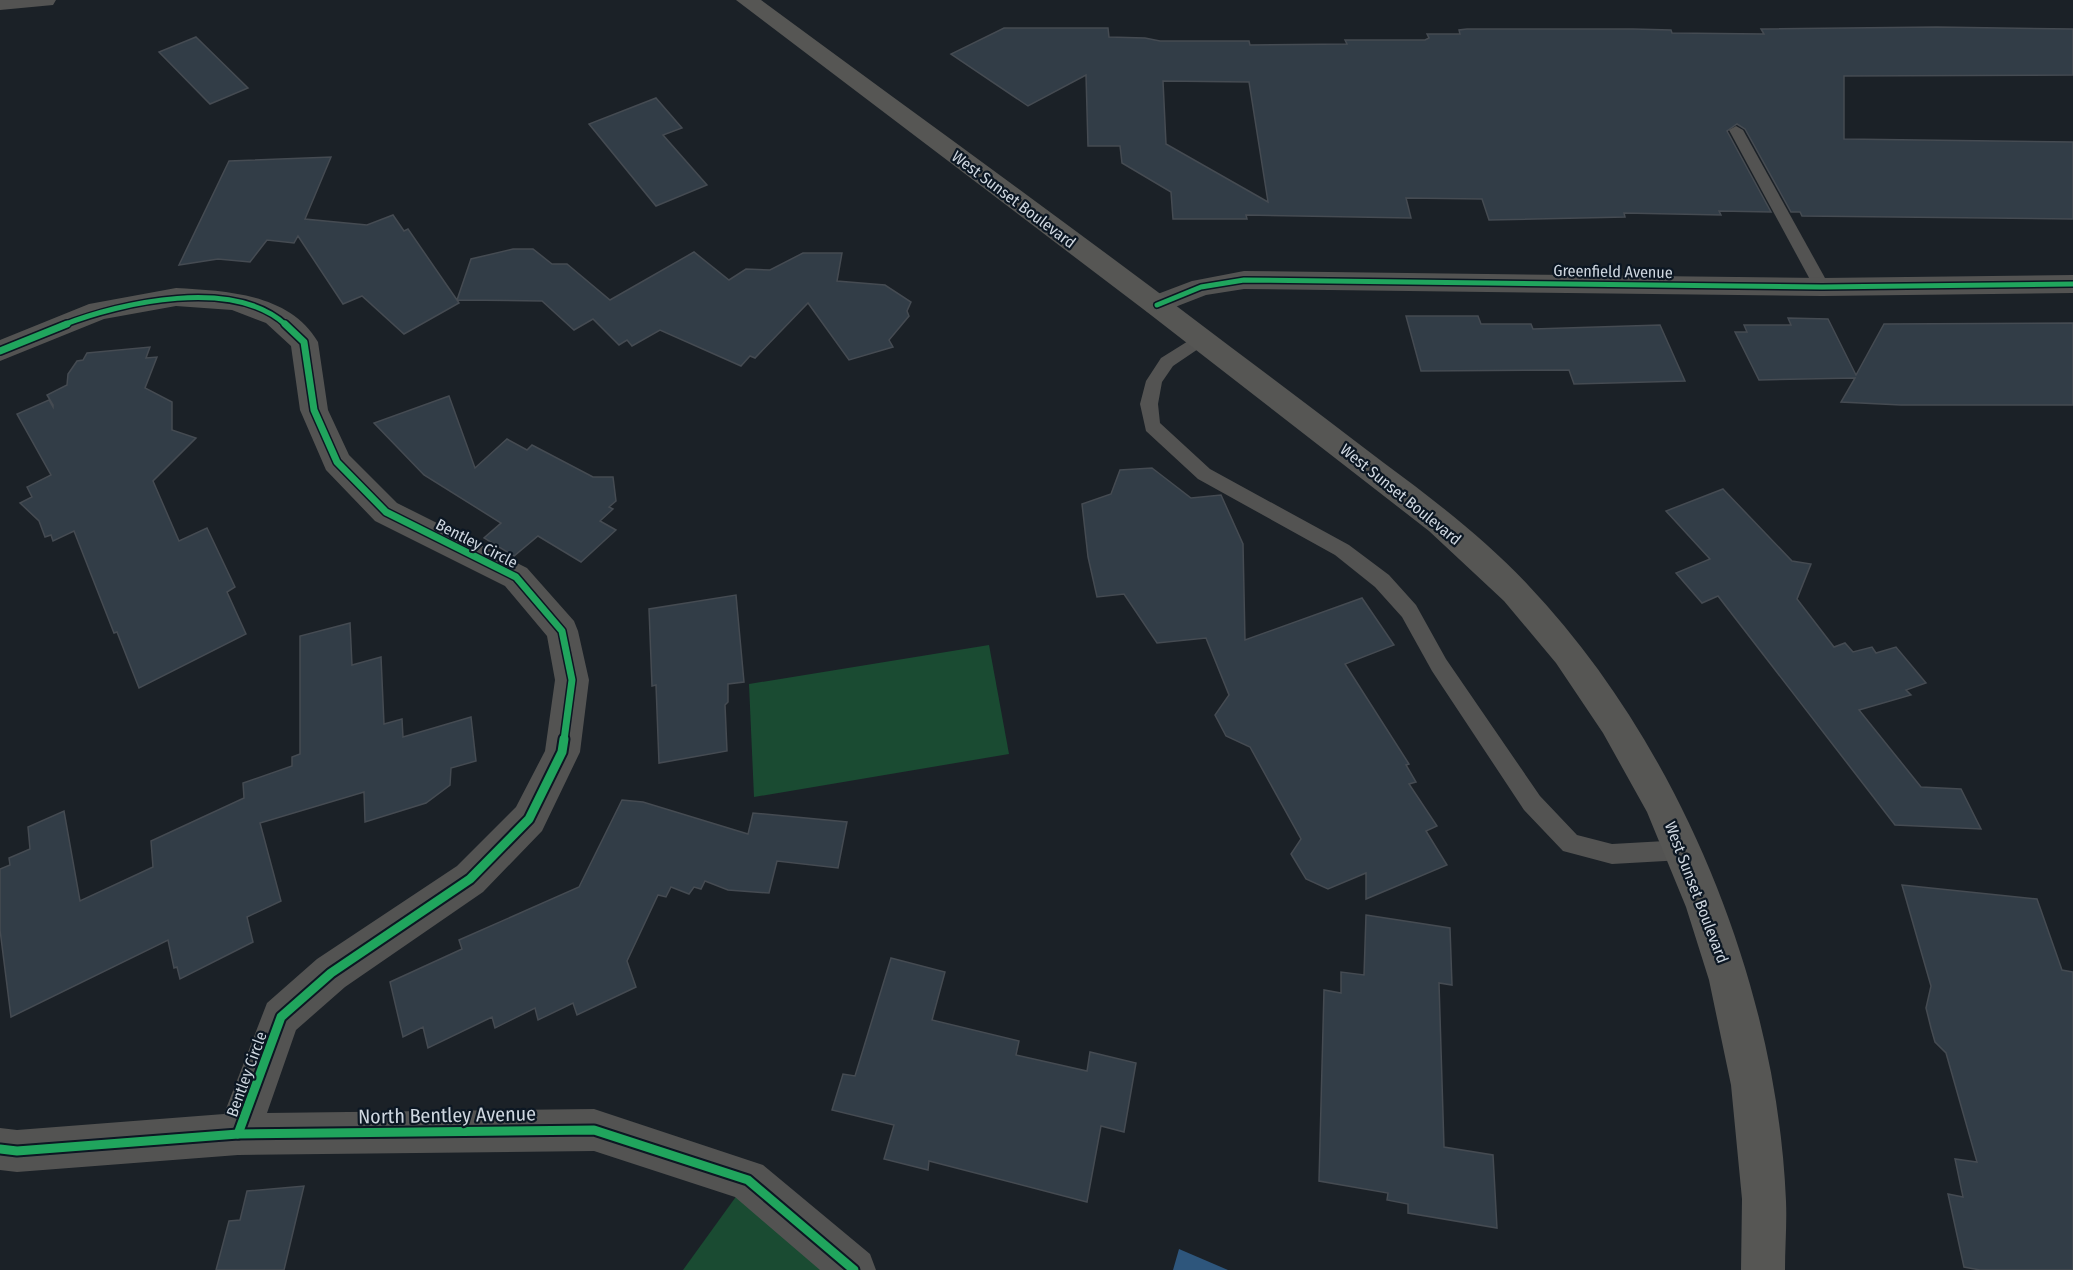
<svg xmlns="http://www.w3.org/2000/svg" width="2073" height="1270" font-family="'Fira Sans Condensed',sans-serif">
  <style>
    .green { fill: #1a4b32 }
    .water { fill: #2e567c }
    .building { fill: #323d47; stroke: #454b52; stroke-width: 1.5; fill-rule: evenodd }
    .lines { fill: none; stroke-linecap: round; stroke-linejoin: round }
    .lane { fill: #535352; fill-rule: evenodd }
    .street { fill: #535352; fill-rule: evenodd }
    .secondary { fill: #565654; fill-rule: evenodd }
    .cycleway-far2-casing { stroke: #0c1723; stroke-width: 8 }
    .cycleway-far1-casing { stroke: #0c1723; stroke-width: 10 }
    .cycleway-casing { stroke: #0c1723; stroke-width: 13 }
    .cycleway-far2 { stroke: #20a55d; stroke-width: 5 }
    .cycleway-far1 { stroke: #20a55d; stroke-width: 7 }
    .cycleway { stroke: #20a55d; stroke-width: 9 }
    .labels { text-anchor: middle; stroke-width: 4.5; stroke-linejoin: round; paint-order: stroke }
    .street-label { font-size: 16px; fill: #cfd7e0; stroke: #0c1723 }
    .near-street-label { font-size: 20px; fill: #cfd7e0; stroke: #0c1723 }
  </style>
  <rect width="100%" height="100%" fill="#1b2127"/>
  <g class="green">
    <polygon points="989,645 1009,754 754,797 749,684"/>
    <polygon points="748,1180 854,1270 683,1270"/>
  </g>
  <polygon class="water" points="1179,1249 1228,1270 1173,1270"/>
  <g class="building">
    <path d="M1937 27 2073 29V75L1844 76V139L2073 142V219L1802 216 1800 212H1791L1745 129 1737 124 1727 131 1771 212 1719 211 1721 215 1624 213 1625 217 1489 220 1482 199 1406 198 1411 218 1246 215 1247 219H1173L1171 192 1122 163 1120 146H1088L1086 75 1028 106 951 54 1004 28H1108L1109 37 1145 38 1160 41H1249L1250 45 1347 44 1345 40H1425L1429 38 1427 34H1460L1459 30 1467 29H1633L1671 30 1672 33 1764 34 1761 29ZM1163 81 1249 82 1268 202 1166 144Z"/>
    <polygon points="196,37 248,88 210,104 159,52"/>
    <polygon points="656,98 682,128 663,135 707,185 656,206 589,124"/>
    <polygon points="331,157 305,219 367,225 393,215 404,231 408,229 457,300 471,259 513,249 533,249 552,264 567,264 610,300 694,252 729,280 746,269 770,270 803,253 842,253 837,281 885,285 911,302 907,311 909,316 889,340 893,347 849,360 808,303 755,358 750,356 741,366 660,330 632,346 627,340 619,345 593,319 574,330 542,301 457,300 459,303 404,334 362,296 343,304 298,236 294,243 267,240 250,262 218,259 179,265 229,161"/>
    <polygon points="1406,316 1478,316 1481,324 1531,324 1533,329 1660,325 1685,381 1574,384 1569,370 1421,371"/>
    <polygon points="1788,318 1828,319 1856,375 1884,324 2073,323 2073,405 1901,405 1841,402 1855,378 1759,380 1735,332 1747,332 1744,325 1791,325"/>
    <polygon points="150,347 146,358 157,357 145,388 172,402 172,430 196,438 153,481 179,541 207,528 235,587 227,592 246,634 139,688 117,632 114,633 74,531 53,541 51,535 45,537 39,521 20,503 32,497 27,487 51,475 17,414 49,400 53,407 53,405 47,395 67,385 68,374 77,361 83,360 87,353"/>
    <polygon points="449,396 475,468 507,439 527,450 532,445 593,477 613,477 616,501 609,507 613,509 600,521 616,530 581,562 538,536 514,556 484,538 501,523 424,475 374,423"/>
    <polygon points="1152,468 1191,498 1221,495 1243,544 1245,640 1362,598 1394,645 1345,664 1409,764 1406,765 1416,782 1409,784 1437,826 1426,831 1447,865 1366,899 1366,873 1328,889 1306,879 1291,854 1301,839 1250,747 1226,736 1215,715 1229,695 1206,638 1157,643 1124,594 1097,597 1088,557 1082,504 1111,494 1120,470"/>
    <polygon points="1723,489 1792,561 1811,564 1797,599 1834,647 1845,643 1853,652 1872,647 1876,653 1896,647 1926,683 1906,690 1911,695 1859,710 1921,787 1961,789 1981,829 1895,825 1718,596 1702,603 1676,573 1710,559 1666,511"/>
    <polygon points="736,595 744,682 728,684 728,702 725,705 727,751 659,763 656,685 652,686 649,609"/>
    <polygon points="350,623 352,665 381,657 384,724 402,719 403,737 471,717 476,761 451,768 450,785 426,803 365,822 364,792 260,823 281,901 247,917 253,942 180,979 177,967 174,968 168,940 11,1017 0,930 0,869 10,865 9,858 30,849 28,827 64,811 80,901 153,867 151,841 244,798 243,783 292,766 292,757 300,754 300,636"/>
    <polygon points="622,800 643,802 748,834 753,813 847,822 838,868 777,861 769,893 728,890 705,881 701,889 694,887 689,894 671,887 666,897 658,895 627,961 636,987 577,1015 573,1003 538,1020 535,1008 495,1028 492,1017 428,1048 423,1027 403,1037 390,982 462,949 459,940 579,887"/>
    <polygon points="1902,885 2037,899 2062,970 2073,972 2073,1270 1980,1270 1964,1267 1948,1194 1963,1197 1955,1159 1977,1162 1946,1053 1935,1042 1931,1028 1926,1008 1931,986"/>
    <polygon points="1366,915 1450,928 1452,985 1439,983 1444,1147 1493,1155 1497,1228 1408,1213 1408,1204 1387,1200 1388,1193 1319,1181 1324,990 1341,993 1341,972 1364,975"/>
    <polygon points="891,958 945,972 932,1020 1019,1041 1016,1055 1087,1071 1090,1052 1136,1063 1124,1132 1101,1126 1087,1202 929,1161 928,1170 884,1159 894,1125 832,1110 843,1074 855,1076"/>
    <polygon points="304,1186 284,1270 216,1270 229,1221 240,1220 247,1191"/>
  </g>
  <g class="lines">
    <g class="lane">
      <polygon points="1736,126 1743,130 1830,287 1828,291 1822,292 1814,287 1729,130"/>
      <polygon points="1201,333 1209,339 1207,343 1173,366 1162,382 1158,404 1160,423 1210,469 1349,545 1389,575 1416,605 1446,659 1540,796 1577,835 1612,844 1683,840 1691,843 1694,850 1691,857 1683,860 1612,864 1563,851 1524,810 1432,671 1402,617 1375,587 1335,555 1198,479 1146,431 1140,404 1146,381 1161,358"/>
    </g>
    <g class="street">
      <polygon points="0,0 56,0 53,5 0,10"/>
      <polygon points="1244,271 1822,278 2073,275 2073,293 1822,296 1244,289 1206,295 1157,314 1147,312 1144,305 1147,298 1192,281"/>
      <path d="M176 288C226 291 289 293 318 342L328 410 349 455 397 503 527 568 574 621 578 631 589 680 580 752 542 831 483 892 345 987 296 1030 267 1113 594 1109 763 1165 870 1254 876 1270H820L735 1197 594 1151 238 1155 17 1172 0 1170V1128L17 1130 224 1114 267 1003 317 959 457 866 516 807 545 751 555 680 547 636 505 586 375 521 326 470 300 410 291 346 266 323 232 310 176 306 104 319 0 361V340L89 304Z"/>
    </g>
    <path class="secondary" d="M736 0H761C918 116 1077 230 1232 348 1283 386 1333 424 1384 463 1434 500 1485 539 1528 585 1679 744 1777 983 1786 1201 1787 1224 1785 1247 1785 1270H1741L1742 1199 1731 1085 1709 980 1686 907 1647 812 1603 733 1556 663 1504 601 1429 531 1147 312Z"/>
    <defs>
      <g id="cycleway-far2">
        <polyline points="1157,305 1201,287 1244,280 1822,287 2073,284"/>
        <path d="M63 325C122 302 234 277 286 325"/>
      </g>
      <g id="cycleway-far1">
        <polyline points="285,324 304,342 314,410 337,462 386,512 516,577 562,631 572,680 564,740"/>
        <polyline points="0,351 67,324"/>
      </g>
      <g id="cycleway">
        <polyline points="238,1134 281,1017 331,973 470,879 529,819 562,752 564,739"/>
        <polyline points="0,1149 17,1151 238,1134 594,1130 748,1180 854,1270"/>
      </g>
    </defs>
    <use href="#cycleway-far2" class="cycleway-far2-casing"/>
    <use href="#cycleway-far1" class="cycleway-far1-casing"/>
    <use href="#cycleway" class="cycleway-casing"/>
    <use href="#cycleway-far2" class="cycleway-far2"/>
    <use href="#cycleway-far1" class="cycleway-far1"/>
    <use href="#cycleway" class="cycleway"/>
  </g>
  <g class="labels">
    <g class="street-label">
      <text transform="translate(1014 199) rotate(37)" y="6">West Sunset Boulevard</text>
      <text transform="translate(1613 271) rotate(1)" y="6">Greenfield Avenue</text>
      <text transform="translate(1401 494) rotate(39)" y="6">West Sunset Boulevard</text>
      <text transform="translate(477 543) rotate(27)" y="6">Bentley Circle</text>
      <text transform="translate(1697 892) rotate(69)" y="6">West Sunset Boulevard</text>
      <text transform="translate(246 1074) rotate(-70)" y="6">Bentley Circle</text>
    </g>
    <g class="near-street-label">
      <text transform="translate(447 1115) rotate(-1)" y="7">North Bentley Avenue</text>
    </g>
  </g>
</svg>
